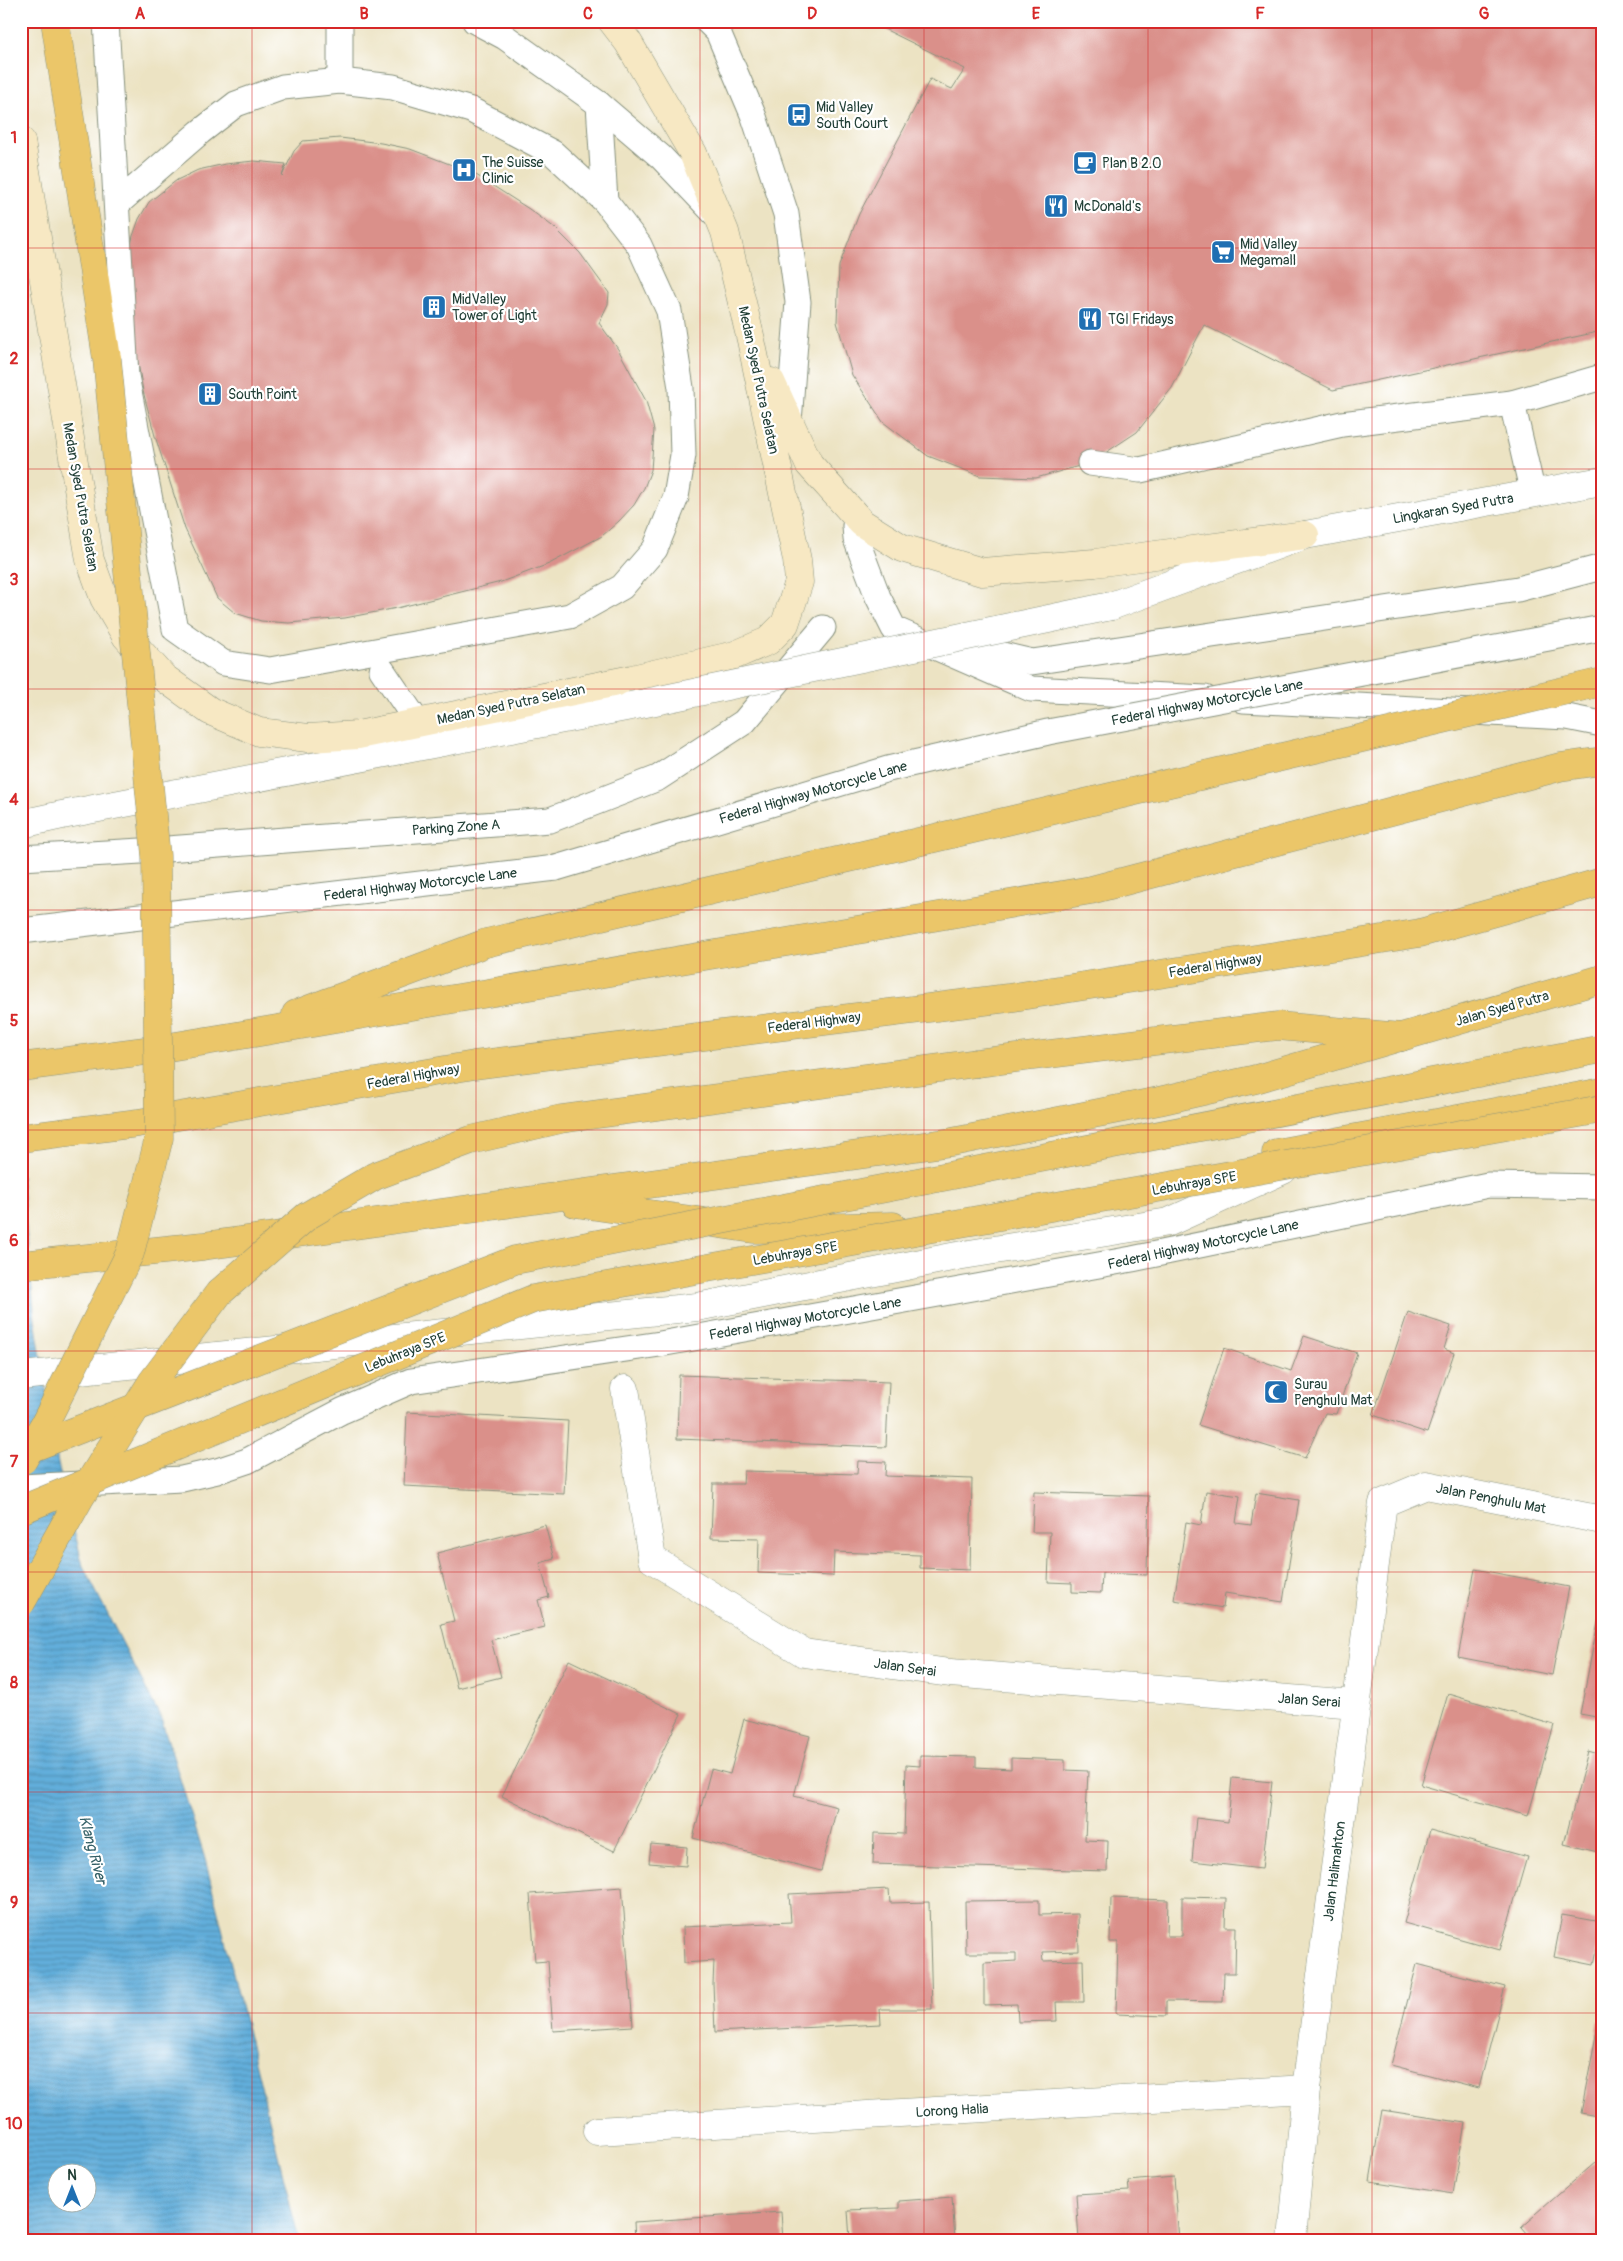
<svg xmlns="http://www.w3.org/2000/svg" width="1623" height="2261" font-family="Pangolin,sans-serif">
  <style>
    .water { fill: url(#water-rules); stroke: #407688; fill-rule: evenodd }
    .building { fill: #da908a }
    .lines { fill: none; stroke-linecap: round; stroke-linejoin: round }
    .service-casing { stroke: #86907c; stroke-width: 27 }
    .minor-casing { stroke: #86907c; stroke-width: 29 }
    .tertiary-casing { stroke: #86907c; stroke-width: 29 }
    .secondary-casing { stroke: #86907c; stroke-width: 29 }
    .primary-casing { stroke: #86907c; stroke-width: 29 }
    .trunk-casing { stroke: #86907c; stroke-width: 29 }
    .motorway-casing { stroke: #86907c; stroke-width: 29 }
    .service { stroke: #fff; stroke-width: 25 }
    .minor { stroke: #fff; stroke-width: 28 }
    .tertiary { stroke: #fff; stroke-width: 28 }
    .secondary { stroke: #f7e8c3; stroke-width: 28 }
    .primary { stroke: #ebc669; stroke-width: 28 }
    .trunk { stroke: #ebc669; stroke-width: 28 }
    .motorway { stroke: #ebc669; stroke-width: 28 }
    .service-bridge-casing { stroke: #86907c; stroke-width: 27; stroke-linecap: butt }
    .tertiary-bridge-casing { stroke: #86907c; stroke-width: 29; stroke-linecap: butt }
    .trunk-bridge-casing { stroke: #86907c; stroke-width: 29; stroke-linecap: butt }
    .motorway-bridge-casing { stroke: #86907c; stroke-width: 29; stroke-linecap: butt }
    .service-bridge { stroke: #fff; stroke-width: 25 }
    .tertiary-bridge { stroke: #fff; stroke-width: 28 }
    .trunk-bridge { stroke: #ebc669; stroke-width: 28 }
    .motorway-bridge { stroke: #ebc669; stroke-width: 28 }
    .grid { fill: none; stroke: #d62828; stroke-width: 1; stroke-opacity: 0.55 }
    .labels { text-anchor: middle; stroke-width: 4.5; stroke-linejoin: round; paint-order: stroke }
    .poi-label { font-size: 14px; fill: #1f3d34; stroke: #fff; text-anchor: start }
    .street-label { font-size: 14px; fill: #1f3d34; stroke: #fff }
    .water-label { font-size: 15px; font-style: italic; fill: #335f66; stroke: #fff }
    .neatline { fill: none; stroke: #d62828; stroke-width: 2 }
    .grid-label { font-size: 16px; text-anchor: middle; font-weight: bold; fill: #d62828 }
  </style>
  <defs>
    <pattern id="water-rules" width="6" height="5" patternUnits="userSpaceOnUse" patternTransform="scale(1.25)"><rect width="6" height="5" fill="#62aedb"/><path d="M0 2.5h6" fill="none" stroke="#508fb2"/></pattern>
  </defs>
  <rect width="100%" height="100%" fill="#fff"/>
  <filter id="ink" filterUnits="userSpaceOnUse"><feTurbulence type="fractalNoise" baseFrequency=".02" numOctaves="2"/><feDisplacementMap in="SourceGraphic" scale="10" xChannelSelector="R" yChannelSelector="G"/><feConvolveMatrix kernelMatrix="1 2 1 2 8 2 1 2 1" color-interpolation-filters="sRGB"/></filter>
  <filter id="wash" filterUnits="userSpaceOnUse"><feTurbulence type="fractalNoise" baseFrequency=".0096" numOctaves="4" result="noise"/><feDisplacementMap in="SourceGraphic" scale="20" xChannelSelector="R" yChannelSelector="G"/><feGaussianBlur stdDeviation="1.12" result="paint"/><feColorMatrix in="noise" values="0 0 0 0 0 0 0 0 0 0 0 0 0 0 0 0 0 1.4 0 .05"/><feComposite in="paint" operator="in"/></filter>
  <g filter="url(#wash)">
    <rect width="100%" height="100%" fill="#ece3c3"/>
    <path class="water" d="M21 1176 35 1319 58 1464 83 1566 161 1718 205 1859 299 2240H21ZM58 2174H88V2204H58Z"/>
    <g id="blocks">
      <g class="building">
        <polygon points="868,21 1602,21 1602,331 1333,390 1204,325 1172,388 1137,432 1090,463 1036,478 980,476 928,456 883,422 852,375 837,322 839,266 859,214 930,79 952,89 965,69"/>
        <polygon points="340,138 381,143 410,149 473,173 529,209 555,228 580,253 609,293 608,304 599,323 618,349 646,401 654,430 651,470 644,488 634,505 619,521 602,536 549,564 501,582 397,608 345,618 289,623 261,621 235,613 217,598 185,529 155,436 143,391 133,335 128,258 133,236 139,219 149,202 177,180 198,170 225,164 254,161 286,164 282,176 294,151 303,141"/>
        <polygon points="1408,1312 1451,1326 1444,1349 1454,1353 1427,1433 1373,1415"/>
        <polygon points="1304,1336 1357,1353 1336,1414 1325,1413 1305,1458 1198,1425 1224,1348 1291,1371"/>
        <polygon points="679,1375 889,1382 886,1447 677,1439"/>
        <polygon points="407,1412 568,1421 564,1494 404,1486"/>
        <polygon points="858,1461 886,1462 885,1476 972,1479 970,1570 920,1568 920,1555 834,1552 833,1576 758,1573 759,1539 711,1538 713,1484 743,1484 744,1471 857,1474"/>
        <polygon points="1206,1491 1240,1496 1236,1523 1251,1525 1256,1493 1299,1500 1283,1602 1225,1593 1223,1608 1174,1600 1186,1522 1201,1525"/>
        <polygon points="1034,1492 1149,1496 1147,1575 1102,1573 1101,1593 1072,1592 1072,1583 1048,1582 1050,1532 1032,1532"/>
        <polygon points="545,1525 554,1559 540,1563 549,1597 538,1600 545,1627 491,1640 501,1677 457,1688 441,1624 454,1621 437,1553"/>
        <polygon points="1475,1569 1569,1587 1552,1675 1458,1657"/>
        <polygon points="1601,1607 1602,1607 1602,1718 1580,1714"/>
        <polygon points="569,1660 681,1714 614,1851 502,1796"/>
        <polygon points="1448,1694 1554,1725 1528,1816 1421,1785"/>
        <polygon points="744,1719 810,1736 794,1796 837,1807 821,1871 693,1838 711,1769 730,1774"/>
        <polygon points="1588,1751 1602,1755 1602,1853 1564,1844"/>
        <polygon points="920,1756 976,1757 976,1767 1011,1769 1011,1758 1065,1760 1065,1770 1088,1771 1085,1840 1108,1841 1107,1871 873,1864 874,1833 904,1834 906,1765 920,1766"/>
        <polygon points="1232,1778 1272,1782 1262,1869 1192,1861 1196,1818 1228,1822"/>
        <polygon points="1430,1830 1527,1857 1500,1950 1404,1923"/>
        <polygon points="651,1844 687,1847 686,1866 649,1863"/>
        <polygon points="622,1887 633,2026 553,2031 548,1961 535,1962 530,1894"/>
        <polygon points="889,1889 890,1903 929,1902 932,2009 880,2009 881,2024 715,2032 713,1984 714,1961 684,1963 683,1927 791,1922 789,1894"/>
        <polygon points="1182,1897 1226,1898 1225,1927 1236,1927 1235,1973 1224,1973 1223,2002 1166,2001 1166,2016 1116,2014 1118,1942 1110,1942 1111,1898 1168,1900 1167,1936 1182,1936"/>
        <polygon points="1039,1900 1039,1915 1078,1914 1079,1951 1042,1952 1043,1961 1083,1960 1084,2002 1056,2002 1057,2021 1018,2022 1017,2004 984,2005 984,1963 1016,1961 1016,1953 966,1953 965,1901"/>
        <polygon points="1562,1915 1602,1922 1594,1965 1554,1957"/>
        <polygon points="1417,1964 1505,1987 1479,2088 1391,2065"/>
        <polygon points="1599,2021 1602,2021 1602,2117 1581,2113"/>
        <polygon points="1382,2110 1465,2123 1453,2194 1370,2181"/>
        <polygon points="1596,2162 1602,2168 1602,2240 1532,2240 1521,2227"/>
        <polygon points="1174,2177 1179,2240 1079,2240 1076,2194 1129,2191 1128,2181"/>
        <polygon points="952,2197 955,2240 850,2240 848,2210 899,2208 899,2201"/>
        <polygon points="781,2212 783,2240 635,2240 634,2222"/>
      </g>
    </g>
  </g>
  <g filter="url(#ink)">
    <use href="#blocks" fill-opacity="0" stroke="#86907c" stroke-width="1"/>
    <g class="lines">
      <defs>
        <g id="service">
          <polyline points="106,21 126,376 175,629 223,663 270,670 570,616 622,587 655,549 676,497 683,455 681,388 669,311 639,245 605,201 553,153 471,110 393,87 340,81 283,87 236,104 200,132 117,204"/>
          <polyline points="340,21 340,81"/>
          <polyline points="475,21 505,37 599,104 661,157 717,216"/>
          <polyline points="707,21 718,32 754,117 786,214 798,302 789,422"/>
          <polyline points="599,104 605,201"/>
          <polyline points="1512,403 1533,494"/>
          <polyline points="1090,463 1140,470 1342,424 1512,403 1602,377"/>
          <polyline points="855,526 856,539 878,597 894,629 1031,689 1205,698"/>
          <polyline points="960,645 1032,662 1518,589 1602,567"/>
          <polyline points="382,670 418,723"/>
          <polyline points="1243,700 1567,717 1602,724"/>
          <polyline points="21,858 141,851 550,820 658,778 744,722 823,628"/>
          <polyline points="21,931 556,868"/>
          <polyline points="21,1487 182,1479 217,1471 247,1461 342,1411 411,1381 660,1344 1132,1259 1488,1185 1602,1187"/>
        </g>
        <g id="minor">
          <polyline points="21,1376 697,1307 957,1256 1169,1222 1283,1170"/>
          <polyline points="625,1389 652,1559 804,1653 950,1673 1356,1704"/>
          <polyline points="597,2131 1306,2089"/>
          <polyline points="1292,2240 1306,2089 1383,1503 1426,1485 1602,1520"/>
        </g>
        <g id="tertiary">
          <polyline points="1111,606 1305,535 1602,481"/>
          <polyline points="21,824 62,815 631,706"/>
        </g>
        <g id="secondary">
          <polyline points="21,141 90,560 104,598 126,636 163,677 210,711 259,732 308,738 358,735 632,679 735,655 768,641 785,624 799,582 797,560 751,340 725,232 693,153 628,42 612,21"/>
          <polyline points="771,382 809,464 862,523 902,548 982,572 1095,563 1305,535"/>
        </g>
        <polyline id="primary" points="1401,1037 1602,979"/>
        <g id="trunk">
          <polyline points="55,21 107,359"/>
          <polyline points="296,1014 486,943"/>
          <polyline points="21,1067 145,1051 236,1036 1091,890 1560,767 1602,761"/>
          <polyline points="21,1138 138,1123 474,1065 1008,998 1420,933 1602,882"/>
          <polyline points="1276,1153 1602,1092"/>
          <polyline points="575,1203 753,1229 893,1226"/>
          <polyline points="21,1265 203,1246 952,1142 1159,1101 1256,1079 1400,1037"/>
        </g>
        <polyline id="motorway" points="977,1063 1278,1026 1401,1037"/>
      </defs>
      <use href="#service" class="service-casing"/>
      <use href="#minor" class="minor-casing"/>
      <use href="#tertiary" class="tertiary-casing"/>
      <use href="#secondary" class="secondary-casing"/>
      <use href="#primary" class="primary-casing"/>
      <use href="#trunk" class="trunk-casing"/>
      <use href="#motorway" class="motorway-casing"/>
      <use href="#service" class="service"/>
      <use href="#minor" class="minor"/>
      <use href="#tertiary" class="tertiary"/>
      <use href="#secondary" class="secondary"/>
      <use href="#primary" class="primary"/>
      <use href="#trunk" class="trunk"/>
      <use href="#motorway" class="motorway"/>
      <defs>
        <polyline id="service-bridge" points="556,868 888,769 1048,732 1602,628"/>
        <polyline id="tertiary-bridge" points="631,706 1111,606"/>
        <g id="trunk-bridge">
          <polyline points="486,943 1602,682"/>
          <polyline points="23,1460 45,1423 130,1253 159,1138 156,856 107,359"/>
        </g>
        <g id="motorway-bridge">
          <polyline points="21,1452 515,1260 1602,1049"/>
          <polyline points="21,1510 533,1299 1602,1109"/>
          <polyline points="21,1603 81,1496 152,1382 219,1293 307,1216 375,1176 471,1140 561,1119 977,1063"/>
        </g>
      </defs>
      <use href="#service-bridge" class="service-bridge-casing"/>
      <use href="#tertiary-bridge" class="tertiary-bridge-casing"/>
      <use href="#trunk-bridge" class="trunk-bridge-casing"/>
      <use href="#motorway-bridge" class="motorway-bridge-casing"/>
      <use href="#service-bridge" class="service-bridge"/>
      <use href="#tertiary-bridge" class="tertiary-bridge"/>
      <use href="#trunk-bridge" class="trunk-bridge"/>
      <use href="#motorway-bridge" class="motorway-bridge"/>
    </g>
  </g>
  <path class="grid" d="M252 21V2240M476 21V2240M700 21V2240M924 21V2240M1148 21V2240M1372 21V2240M21 248H1602M21 469H1602M21 689H1602M21 910H1602M21 1130H1602M21 1351H1602M21 1572H1602M21 1792H1602M21 2013H1602"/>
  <defs>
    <symbol id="bus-square" viewBox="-11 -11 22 22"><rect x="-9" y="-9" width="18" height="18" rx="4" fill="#1f6fb2" stroke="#fff"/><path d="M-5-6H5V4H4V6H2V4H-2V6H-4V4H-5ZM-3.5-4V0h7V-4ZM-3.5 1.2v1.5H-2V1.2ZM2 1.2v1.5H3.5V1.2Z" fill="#fff"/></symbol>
    <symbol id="cafe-square" viewBox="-11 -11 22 22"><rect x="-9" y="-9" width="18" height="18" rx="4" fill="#1f6fb2" stroke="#fff"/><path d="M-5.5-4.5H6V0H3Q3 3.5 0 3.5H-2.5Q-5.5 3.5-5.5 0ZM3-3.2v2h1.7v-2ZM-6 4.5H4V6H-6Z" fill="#fff"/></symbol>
    <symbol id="hospital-square" viewBox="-11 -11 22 22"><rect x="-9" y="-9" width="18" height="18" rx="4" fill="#1f6fb2" stroke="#fff"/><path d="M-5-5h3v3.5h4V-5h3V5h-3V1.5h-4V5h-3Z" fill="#fff"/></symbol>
    <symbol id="restaurant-square" viewBox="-11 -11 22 22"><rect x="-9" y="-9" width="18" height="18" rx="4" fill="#1f6fb2" stroke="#fff"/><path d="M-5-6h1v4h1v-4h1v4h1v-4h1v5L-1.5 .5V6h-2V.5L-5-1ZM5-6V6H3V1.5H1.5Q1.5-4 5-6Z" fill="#fff"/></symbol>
    <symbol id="supermarket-square" viewBox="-11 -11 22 22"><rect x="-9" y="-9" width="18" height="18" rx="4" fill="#1f6fb2" stroke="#fff"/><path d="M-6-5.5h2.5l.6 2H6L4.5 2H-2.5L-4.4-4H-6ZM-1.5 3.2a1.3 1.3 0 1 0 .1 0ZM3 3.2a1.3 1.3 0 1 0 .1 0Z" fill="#fff"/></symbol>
    <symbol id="building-square" viewBox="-11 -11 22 22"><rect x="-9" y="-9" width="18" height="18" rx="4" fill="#1f6fb2" stroke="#fff"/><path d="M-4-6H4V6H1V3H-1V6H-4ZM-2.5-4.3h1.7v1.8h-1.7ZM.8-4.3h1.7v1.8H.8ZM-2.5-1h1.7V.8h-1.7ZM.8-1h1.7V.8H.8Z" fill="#fff"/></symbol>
    <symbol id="mosque-square" viewBox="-11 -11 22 22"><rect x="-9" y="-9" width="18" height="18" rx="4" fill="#1f6fb2" stroke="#fff"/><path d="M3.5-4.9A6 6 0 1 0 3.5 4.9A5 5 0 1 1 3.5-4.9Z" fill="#fff"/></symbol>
  </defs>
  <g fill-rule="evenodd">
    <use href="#bus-square" x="785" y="101" width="28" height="28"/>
    <use href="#cafe-square" x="1071" y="149" width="28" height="28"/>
    <use href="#hospital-square" x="450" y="156" width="28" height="28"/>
    <use href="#restaurant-square" x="1042" y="192" width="28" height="28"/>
    <use href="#supermarket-square" x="1209" y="238" width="28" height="28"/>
    <use href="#building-square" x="420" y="293" width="28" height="28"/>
    <use href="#restaurant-square" x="1076" y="305" width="28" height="28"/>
    <use href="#building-square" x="196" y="380" width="28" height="28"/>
    <use href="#mosque-square" x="1262" y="1378" width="28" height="28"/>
  </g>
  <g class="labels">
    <g class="poi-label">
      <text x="816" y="112">Mid Valley<tspan x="816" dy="16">South Court</tspan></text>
      <text x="482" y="167">The Suisse<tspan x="482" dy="16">Clinic</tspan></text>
      <text x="1102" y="168">Plan B 2.0</text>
      <text x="1074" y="211">McDonald's</text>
      <text x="1240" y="249">Mid Valley<tspan x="1240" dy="16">Megamall</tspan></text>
      <text x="452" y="304">MidValley<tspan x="452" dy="16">Tower of Light</tspan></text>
      <text x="1108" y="324">TGI Fridays</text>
      <text x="228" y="399">South Point</text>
      <text x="1294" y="1389">Surau<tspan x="1294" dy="16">Penghulu Mat</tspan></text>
    </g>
    <g class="street-label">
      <text transform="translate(759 380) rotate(78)" y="5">Medan Syed Putra Selatan</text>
      <text transform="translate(81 497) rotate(80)" y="5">Medan Syed Putra Selatan</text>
      <text transform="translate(1453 508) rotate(-10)" y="5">Lingkaran Syed Putra</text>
      <text transform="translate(1207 702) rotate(-11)" y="5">Federal Highway Motorcycle Lane</text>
      <text transform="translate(511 704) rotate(-12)" y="5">Medan Syed Putra Selatan</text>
      <text transform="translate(813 792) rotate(-16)" y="5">Federal Highway Motorcycle Lane</text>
      <text transform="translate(456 827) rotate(-4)" y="5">Parking Zone A</text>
      <text transform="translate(420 884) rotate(-7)" y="5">Federal Highway Motorcycle Lane</text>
      <text transform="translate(1215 965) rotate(-9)" y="5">Federal Highway</text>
      <text transform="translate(1502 1008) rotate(-16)" y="5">Jalan Syed Putra</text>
      <text transform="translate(814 1022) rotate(-7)" y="5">Federal Highway</text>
      <text transform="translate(413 1076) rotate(-10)" y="5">Federal Highway</text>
      <text transform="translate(1194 1183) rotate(-10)" y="5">Lebuhraya SPE</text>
      <text transform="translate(1203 1244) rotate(-12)" y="5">Federal Highway Motorcycle Lane</text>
      <text transform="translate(795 1253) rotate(-10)" y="5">Lebuhraya SPE</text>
      <text transform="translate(805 1318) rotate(-10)" y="5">Federal Highway Motorcycle Lane</text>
      <text transform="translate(405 1352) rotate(-22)" y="5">Lebuhraya SPE</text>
      <text transform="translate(1491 1498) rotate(11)" y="5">Jalan Penghulu Mat</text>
      <text transform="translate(905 1667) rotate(8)" y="5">Jalan Serai</text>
      <text transform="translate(1309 1700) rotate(4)" y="5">Jalan Serai</text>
      <text transform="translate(1334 1871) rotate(-83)" y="5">Jalan Halimahton</text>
      <text transform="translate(952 2110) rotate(-3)" y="5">Lorong Halia</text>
    </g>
    <g class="water-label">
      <text transform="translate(93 1850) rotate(75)" y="5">Klang River</text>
    </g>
  </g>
  <rect width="1623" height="2261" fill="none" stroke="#fff" stroke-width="55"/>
  <g transform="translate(72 2188)"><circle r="24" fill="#ffffff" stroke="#a5b1ae"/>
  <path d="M0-4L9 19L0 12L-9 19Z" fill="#1f6fb2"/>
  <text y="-8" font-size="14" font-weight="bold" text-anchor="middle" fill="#1f3d34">N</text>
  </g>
  <rect x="28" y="28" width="1568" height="2206" class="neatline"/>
  <g class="grid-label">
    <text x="140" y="19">A</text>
    <text x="364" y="19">B</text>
    <text x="588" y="19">C</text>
    <text x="812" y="19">D</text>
    <text x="1036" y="19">E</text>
    <text x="1260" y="19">F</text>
    <text x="1484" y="19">G</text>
    <text x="14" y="143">1</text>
    <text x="14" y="364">2</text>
    <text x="14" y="585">3</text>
    <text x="14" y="805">4</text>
    <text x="14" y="1026">5</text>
    <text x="14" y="1246">6</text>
    <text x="14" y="1467">7</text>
    <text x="14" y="1688">8</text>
    <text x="14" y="1908">9</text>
    <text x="14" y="2129">10</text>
  </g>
</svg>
